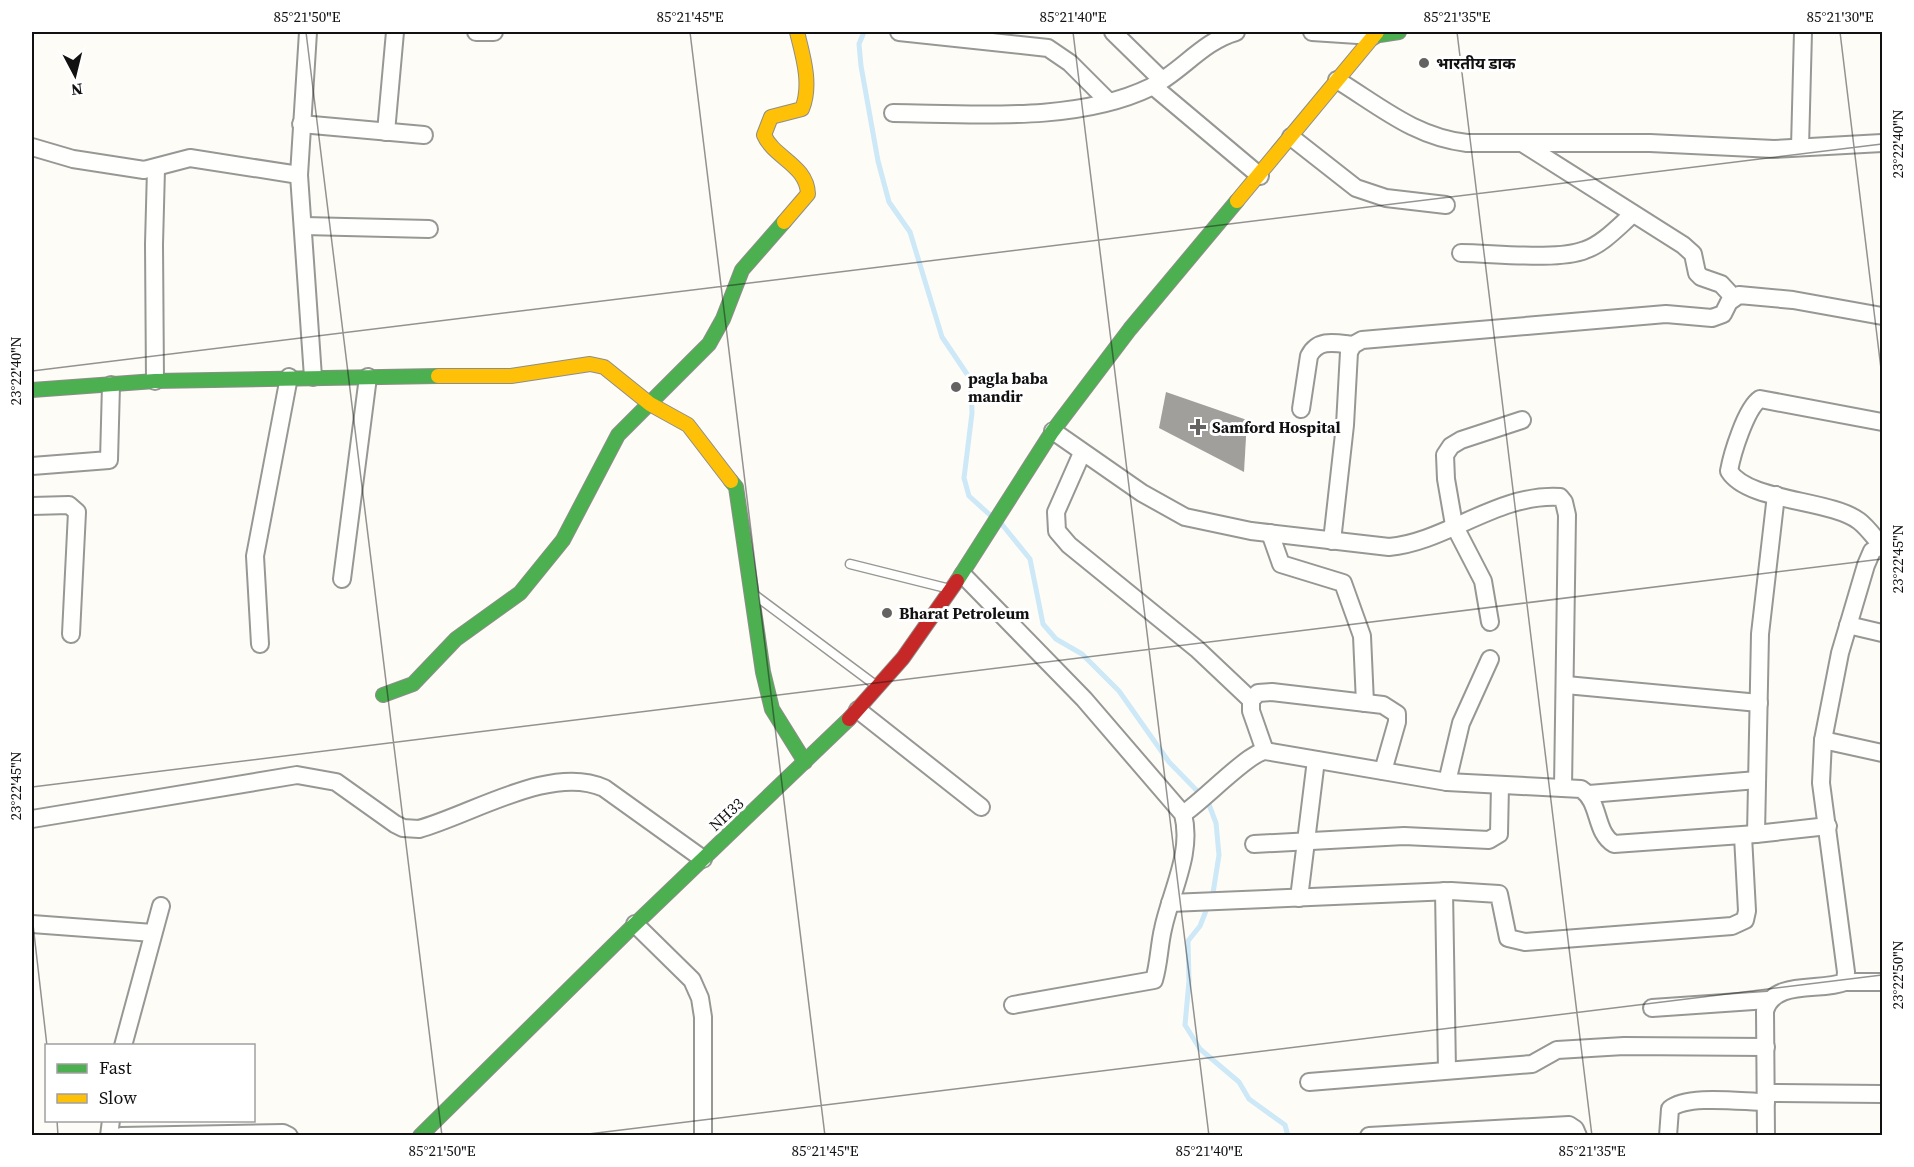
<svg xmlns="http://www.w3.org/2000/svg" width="1914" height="1167" font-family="'Source Serif 4','Noto Sans Devanagari',serif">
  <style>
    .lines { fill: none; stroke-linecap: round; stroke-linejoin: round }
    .stream { stroke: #cde8f7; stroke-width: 5 }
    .building { fill: #a19f9c }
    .lane-casing { stroke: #979795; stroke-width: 11 }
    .street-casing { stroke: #979795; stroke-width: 20 }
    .fast-casing { stroke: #8e8d8b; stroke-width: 16 }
    .slow-casing { stroke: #8e8d8b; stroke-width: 16 }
    .jam-casing { stroke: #8e8d8b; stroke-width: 16 }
    .lane { stroke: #fffffe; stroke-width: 8 }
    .street { stroke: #fffffe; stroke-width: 16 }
    .fast { stroke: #4caf50; stroke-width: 14 }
    .slow { stroke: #ffc107; stroke-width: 14 }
    .jam { stroke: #c62828; stroke-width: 14 }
    .ticks { fill: none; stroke: #111; stroke-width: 1.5; stroke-opacity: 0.45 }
    .poi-dot { fill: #646362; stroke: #fff; stroke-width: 2 }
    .labels { text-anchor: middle; stroke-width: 6; stroke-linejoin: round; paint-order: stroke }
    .poi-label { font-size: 16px; font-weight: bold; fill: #111; stroke: #fff; text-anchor: start }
    .street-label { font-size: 16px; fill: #111; stroke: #fff }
    .neatline { fill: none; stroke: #111; stroke-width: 2 }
    .ticks-label { font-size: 15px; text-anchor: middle; fill: #111 }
  </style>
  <rect width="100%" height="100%" fill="#fdfcf7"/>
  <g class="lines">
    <g class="stream">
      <polyline points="864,32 859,44 861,66 878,161 889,202 910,232 942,337 971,380 972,413 964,478 969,496 990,515"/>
      <polyline points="1000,522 1030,559 1043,624 1056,639 1082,654 1119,691 1169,762 1208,802 1216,823 1219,855 1213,893 1200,926 1188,941 1189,981 1185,1025 1200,1049 1239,1082 1249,1099 1285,1125 1288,1136"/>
    </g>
  </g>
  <polygon class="building" points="1166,392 1247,420 1244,472 1159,428"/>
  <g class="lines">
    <defs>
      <g id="lane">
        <polyline points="850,564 950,589"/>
        <polyline points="756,596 878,687"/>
      </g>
      <g id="street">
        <polyline points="308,32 299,175 313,377"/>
        <polyline points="476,32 494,32"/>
        <polyline points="899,32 1048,48 1070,63 1108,101"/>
        <polyline points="1113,32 1162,80"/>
        <polyline points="1312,32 1373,36"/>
        <path d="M1337 80C1381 107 1415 137 1467 143H1650L1774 149 1882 143"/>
        <polyline points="1153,86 1260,176"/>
        <path d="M893 113C974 114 1077 123 1151 87 1181 72 1203 41 1236 32"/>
        <polyline points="301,124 424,135"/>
        <polyline points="386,132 395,32"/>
        <polyline points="1291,137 1356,188 1386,198 1446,205"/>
        <polyline points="1522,143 1683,245 1693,254 1697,273 1701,277 1721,284 1734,298"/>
        <polyline points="32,147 73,159 144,170 190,158 299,175"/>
        <polyline points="1800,147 1803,32"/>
        <polyline points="304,226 429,229"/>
        <path d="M1461 253C1492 253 1558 261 1585 250 1603 244 1619 226 1633 214"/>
        <polyline points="155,381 154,244 156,169"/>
        <path d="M1301 409 1309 356C1318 338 1336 343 1353 345"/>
        <path d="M1053 431 1142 493 1185 517 1251 531 1389 547C1446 542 1498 493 1560 497L1564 502 1567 515 1563 788"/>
        <polyline points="1082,453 1056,512 1057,531 1069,545 1197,649 1251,700"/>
        <polyline points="32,466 109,460 111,385"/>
        <polyline points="32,506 69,505 77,512 71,634"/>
        <polyline points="1270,533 1281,564 1343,583 1362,636 1365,703"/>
        <polyline points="1332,541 1345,425 1349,352 1353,345 1362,340 1666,314 1712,318 1723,314 1729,302 1739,295 1793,300 1882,316"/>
        <path d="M1881 545C1874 537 1867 527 1859 521 1830 499 1748 502 1729 471 1732 454 1746 408 1760 399L1882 422"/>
        <path d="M963 575 1084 699 1183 814C1193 853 1171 891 1163 929 1159 946 1159 964 1154 980L1013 1005"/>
        <polyline points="342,579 368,377"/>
        <polyline points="1490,622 1483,581 1454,525 1446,479 1445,455 1451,446 1461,440 1522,420"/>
        <polyline points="1848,625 1882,633"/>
        <polyline points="260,644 255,556 289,377"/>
        <polyline points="1566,685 1759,703"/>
        <polyline points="858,710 981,807"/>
        <polyline points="1823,740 1882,753"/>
        <polyline points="1265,751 1251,711 1251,700 1258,693 1272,692 1383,705 1397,714 1397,722 1383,771"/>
        <polyline points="1447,782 1461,723 1490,659"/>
        <polyline points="1589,794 1757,780"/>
        <path d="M1183 814C1203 801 1248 753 1265 751L1447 782 1581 789C1601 802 1594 832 1614 844L1756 834 1828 826"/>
        <path d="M32 819 297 775 336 782 395 824 403 828 419 829C473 814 551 764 604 788L703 859"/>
        <polyline points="1756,834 1760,634 1776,495"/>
        <polyline points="1254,844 1404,836 1489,840 1499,834 1500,785"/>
        <polyline points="1444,891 1447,1070"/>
        <polyline points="1299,898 1316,760"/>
        <polyline points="1170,903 1451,891 1499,894 1508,938 1525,942 1732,926 1745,920 1747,911 1743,836"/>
        <polyline points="32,924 153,933"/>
        <polyline points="635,924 692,980 700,998 703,1017 703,1136"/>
        <polyline points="1845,982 1882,982"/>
        <polyline points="1652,1008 1768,1000"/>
        <polyline points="123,1046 161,906"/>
        <polyline points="1309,1082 1532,1064 1557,1050 1624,1046 1766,1047"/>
        <polyline points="1766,1093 1882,1094"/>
        <polyline points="109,1136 111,1120"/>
        <polyline points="121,1136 283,1133 289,1136"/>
        <polyline points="1369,1136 1569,1125 1575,1129 1578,1136"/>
        <path d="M1668 1136 1670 1109C1687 1094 1743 1102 1766 1102"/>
        <path d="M1766 1136 1765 1011C1774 979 1820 992 1845 982L1846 972 1821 783 1823 740 1840 653 1866 565 1872 551 1882 545"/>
      </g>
      <g id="fast">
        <polyline points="1373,36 1399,32"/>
        <polyline points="32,390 155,381 438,376"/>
        <polyline points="731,481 736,487 763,672 772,709 805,762"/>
        <polyline points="957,581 1052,432 1130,329 1237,201"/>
        <polyline points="383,695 413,684 456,639 520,593 563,540 618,435 709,344 723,319 742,270 784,222"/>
        <polyline points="420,1136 629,930 849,719"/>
      </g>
      <g id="slow">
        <polyline points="1237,201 1377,32"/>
        <path d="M784 222 808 194C807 165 774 158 764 135L771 117 802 109C812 85 803 56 797 32"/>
        <polyline points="438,376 511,376 590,364 604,367 650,404 688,425 731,481"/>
      </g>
      <polyline id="jam" points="849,719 903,658 957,581"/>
    </defs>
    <use href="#lane" class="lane-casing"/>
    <use href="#street" class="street-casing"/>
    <use href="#fast" class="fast-casing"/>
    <use href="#slow" class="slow-casing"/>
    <use href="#jam" class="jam-casing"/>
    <use href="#lane" class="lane"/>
    <use href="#street" class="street"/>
    <use href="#fast" class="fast"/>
    <use href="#slow" class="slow"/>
    <use href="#jam" class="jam"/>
  </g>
  <path class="ticks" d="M306 32 442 1136M690 32 825 1136M1073 32 1209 1136M1457 32 1592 1136M1840 32 1882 377M32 371 1882 144M32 787 1882 559M32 916 47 1046M57 1120 58 1136M572 1136 1882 975"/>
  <g class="poi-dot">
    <circle cx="1424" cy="63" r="6"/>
    <circle cx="956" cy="387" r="6"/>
    <path d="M1195 418h6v6h6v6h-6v6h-6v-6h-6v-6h6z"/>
    <circle cx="887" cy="613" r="6"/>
  </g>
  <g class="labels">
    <g class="poi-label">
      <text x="1436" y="69">भारतीय डाक</text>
      <text x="968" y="384">pagla baba<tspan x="968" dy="18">mandir</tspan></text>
      <text x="1212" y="433">Samford Hospital</text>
      <text x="899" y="619">Bharat Petroleum</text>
    </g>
    <g class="street-label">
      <text transform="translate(726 814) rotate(-43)" y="6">NH33</text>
    </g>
  </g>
  <rect width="1914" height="1167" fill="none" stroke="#ffffff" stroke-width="66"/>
  <rect x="45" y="1044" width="210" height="78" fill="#ffffff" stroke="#a0a0a0" stroke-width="1.5"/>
  <rect x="57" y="1064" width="30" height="9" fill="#4caf50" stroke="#a0a0a0" stroke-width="1.5"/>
  <text x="99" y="1074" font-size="18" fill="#111111">Fast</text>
  <rect x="57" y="1094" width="30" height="9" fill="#ffc107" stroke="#a0a0a0" stroke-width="1.5"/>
  <text x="99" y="1104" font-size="18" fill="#111111">Slow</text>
  <g transform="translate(75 75) rotate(173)" stroke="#ffffff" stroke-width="4.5" paint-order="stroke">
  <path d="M0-4.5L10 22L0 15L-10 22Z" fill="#111111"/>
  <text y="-9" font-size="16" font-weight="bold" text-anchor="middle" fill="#111111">N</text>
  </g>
  <rect x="33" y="33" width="1848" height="1101" class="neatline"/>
  <g class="ticks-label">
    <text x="307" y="22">85°21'50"E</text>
    <text x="690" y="22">85°21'45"E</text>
    <text x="1073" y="22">85°21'40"E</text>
    <text x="1457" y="22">85°21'35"E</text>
    <text x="1840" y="22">85°21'30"E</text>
    <text transform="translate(1898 144) rotate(-90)" y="5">23°22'40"N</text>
    <text transform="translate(16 371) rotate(-90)" y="5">23°22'40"N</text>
    <text transform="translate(1898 559) rotate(-90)" y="5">23°22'45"N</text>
    <text transform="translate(16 786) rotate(-90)" y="5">23°22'45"N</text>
    <text transform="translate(1898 975) rotate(-90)" y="5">23°22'50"N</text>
    <text x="442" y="1156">85°21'50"E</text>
    <text x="825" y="1156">85°21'45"E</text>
    <text x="1209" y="1156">85°21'40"E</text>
    <text x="1592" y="1156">85°21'35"E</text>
  </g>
</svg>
